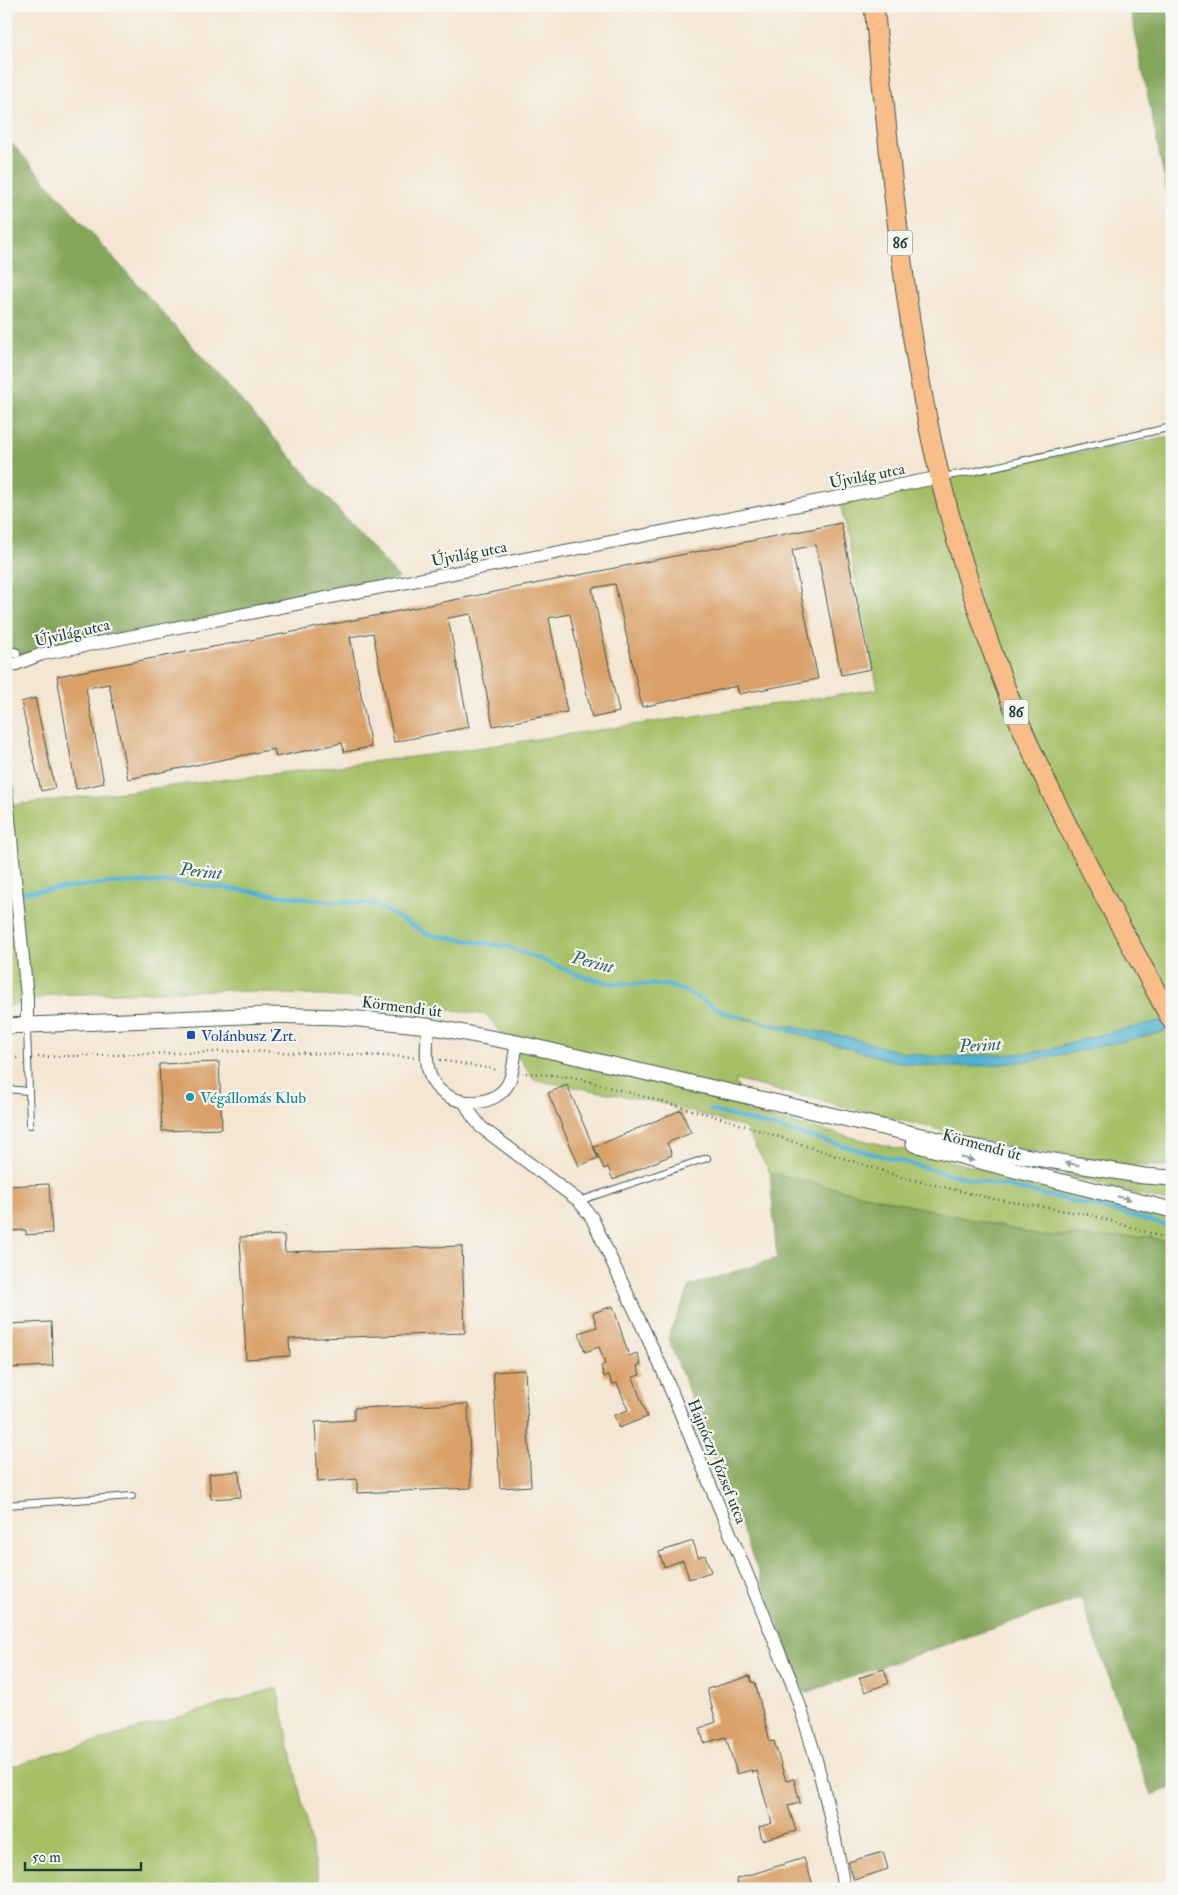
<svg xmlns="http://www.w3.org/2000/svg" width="1178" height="1895" font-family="'IM FELL Double Pica',serif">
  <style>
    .green { fill: #a5bf65; stroke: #627e4c }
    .forest { fill: #84a65a; stroke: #527247 }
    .water { fill: #50b1cf; stroke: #387782 }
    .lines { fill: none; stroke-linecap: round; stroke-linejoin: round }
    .stream { stroke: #50b1cf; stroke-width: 4.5 }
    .building { fill: #d9a169 }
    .service-casing { stroke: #3f564c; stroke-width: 8 }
    .pedestrian-casing { stroke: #3f564c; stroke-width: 11 }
    .minor-casing { stroke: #3f564c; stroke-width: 14 }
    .tertiary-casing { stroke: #3f564c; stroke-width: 17 }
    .primary-casing { stroke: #3f564c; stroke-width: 21 }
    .path { stroke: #3f564c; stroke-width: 2.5; stroke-dasharray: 1 4; stroke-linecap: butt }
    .service { stroke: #fff; stroke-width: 6 }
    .pedestrian { stroke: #fff; stroke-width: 9 }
    .minor { stroke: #fff; stroke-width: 12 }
    .tertiary { stroke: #fff; stroke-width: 15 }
    .primary { stroke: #f8bd89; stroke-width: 19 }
    .oneway { fill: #8f9e9a }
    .transit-dot { fill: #1a4fb4; stroke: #f6f6f2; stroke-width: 2 }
    .culture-dot { fill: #0f9aa8; stroke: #f6f6f2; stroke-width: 2 }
    .labels { text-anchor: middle; stroke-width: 4.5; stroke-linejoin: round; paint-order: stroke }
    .shield { fill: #f6f6f2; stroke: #60746d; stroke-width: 1 }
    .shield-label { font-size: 15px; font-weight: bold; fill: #1f3d34 }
    .street-label { font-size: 16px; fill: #1f3d34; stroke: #f6f6f2 }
    .transit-label { font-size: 16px; fill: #164399; stroke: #f6f6f2; text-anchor: start }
    .culture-label { font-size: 16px; fill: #0d838f; stroke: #f6f6f2; text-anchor: start }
    .water-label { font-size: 18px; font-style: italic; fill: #2e6062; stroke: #f6f6f2 }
  </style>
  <rect width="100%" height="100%" fill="#f6f6f2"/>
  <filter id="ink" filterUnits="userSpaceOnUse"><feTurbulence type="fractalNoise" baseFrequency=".02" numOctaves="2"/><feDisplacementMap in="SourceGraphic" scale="10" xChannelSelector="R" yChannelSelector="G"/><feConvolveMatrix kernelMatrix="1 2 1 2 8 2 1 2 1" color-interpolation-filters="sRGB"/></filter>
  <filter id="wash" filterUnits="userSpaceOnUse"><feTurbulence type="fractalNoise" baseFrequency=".0096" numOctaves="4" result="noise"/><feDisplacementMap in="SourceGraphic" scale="20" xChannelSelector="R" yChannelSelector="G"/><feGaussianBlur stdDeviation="1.12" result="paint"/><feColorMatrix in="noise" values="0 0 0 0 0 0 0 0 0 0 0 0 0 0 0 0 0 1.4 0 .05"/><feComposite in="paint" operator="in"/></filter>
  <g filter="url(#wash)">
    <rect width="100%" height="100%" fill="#f4e6d2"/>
    <g class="green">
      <polygon points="1172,437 1172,1166 1133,1166 1019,1149 735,1080 747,1112 1041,1183 1172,1218 1172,1244 1150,1237 1042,1236 770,1173 745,1128 662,1103 535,1080 487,1015 387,1000 220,990 53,995 6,1007 6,806 428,755 878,689 838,492"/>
      <polygon points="1068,1171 1172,1186 1172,1203 1064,1175"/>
      <polygon points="277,1688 321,1889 6,1889 6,1768"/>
    </g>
    <g class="forest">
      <polygon points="1130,6 1172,6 1172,217"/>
      <polygon points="6,137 399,578 6,661"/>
      <polygon points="770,1173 1042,1236 1150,1237 1172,1244 1172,1788 1151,1795 1081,1598 805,1693 668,1338 690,1286 777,1258"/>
    </g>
    <path class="water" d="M735 1016 852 1038 904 1053 941 1057 1029 1053 1055 1048 1091 1037 1172 1018V1030C1088 1048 1004 1074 918 1065 893 1062 868 1054 844 1047 808 1037 771 1026 735 1016Z"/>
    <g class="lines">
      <g class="stream">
        <polyline points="6,894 109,883 175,882 327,901 375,904 427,934 509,947 582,976 609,983 665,985 683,990 723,1012 740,1017"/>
        <polyline points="710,1110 949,1174 1100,1207 1172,1227"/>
      </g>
    </g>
    <g id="blocks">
      <g class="building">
        <polygon points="841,523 871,669 841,675 816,545 792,550 818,679 739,694 737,686 642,707 615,584 592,588 619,712 592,718 570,614 549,618 567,712 493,726 471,614 448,618 469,727 394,742 373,633 350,637 371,747 344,752 342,743 276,757 274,749 128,779 109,684 86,688 104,783 76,789 57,676 283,634"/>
        <polygon points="35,698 55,788 41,791 21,702"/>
        <polygon points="219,1062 222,1129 162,1131 159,1064"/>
        <polygon points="567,1085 598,1158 579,1166 548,1093"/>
        <polygon points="681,1110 691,1133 667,1143 672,1155 613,1180 608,1167 604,1169 594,1147"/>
        <polygon points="49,1184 52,1233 26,1235 26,1230 6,1231 6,1186"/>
        <polygon points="284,1235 285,1252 462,1246 465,1333 289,1339 290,1356 246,1359 240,1237"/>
        <polygon points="613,1306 629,1356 637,1353 641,1364 637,1366 640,1375 633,1377 647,1417 619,1428 614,1415 628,1410 617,1383 612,1384 609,1375 604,1377 601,1366 605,1364 599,1347 585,1352 579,1333 597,1327 593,1313"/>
        <polygon points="51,1322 53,1366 6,1368 6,1324"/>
        <polygon points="525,1370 531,1486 500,1488 493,1372"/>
        <polygon points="468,1404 471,1488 357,1493 357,1479 318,1482 315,1422 354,1420 354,1408"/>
        <polygon points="239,1471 241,1497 211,1499 209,1474"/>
        <polygon points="693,1541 698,1557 705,1555 711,1572 689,1579 683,1560 664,1567 659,1552"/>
        <polygon points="884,1669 889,1683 865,1692 859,1678"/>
        <polygon points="750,1676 752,1683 755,1682 770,1742 774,1741 786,1781 794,1779 800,1803 788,1806 796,1831 762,1840 759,1827 772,1823 757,1771 752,1773 752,1770 737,1774 726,1737 704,1743 700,1728 716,1722 707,1689"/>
        <polygon points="883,1852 888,1869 854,1880 848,1862"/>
        <polygon points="804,1858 813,1885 800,1889 739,1889 736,1879"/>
      </g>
    </g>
  </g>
  <g filter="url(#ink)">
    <use href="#blocks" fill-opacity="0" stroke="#3f564c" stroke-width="1"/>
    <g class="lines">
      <defs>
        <g id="service">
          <polyline points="941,477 972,472 1172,427"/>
          <polyline points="27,1026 30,1125"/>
          <polyline points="6,1089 28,1091"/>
          <polyline points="579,1201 707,1158"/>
          <polyline points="6,1505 132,1496"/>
        </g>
        <polyline id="pedestrian" points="6,651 16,653"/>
        <g id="minor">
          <polyline points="6,668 42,654 941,477"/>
          <polyline points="6,789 27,997 27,1025"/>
          <path d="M428 1026C427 1043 424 1066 433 1082 448 1107 493 1110 508 1084 514 1073 514 1055 517 1043"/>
          <path d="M465 1103 471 1114 481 1127 579 1201 592 1218 663 1371 792 1683C815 1749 833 1819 844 1889"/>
        </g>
        <g id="tertiary">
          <polyline points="6,1026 267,1015 340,1017 428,1026 517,1043 965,1146 1144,1176 1172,1178"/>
          <polyline points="914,1144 1172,1210"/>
        </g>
        <path id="primary" d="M874 6C887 125 897 246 917 364 935 473 965 581 1004 684 1049 801 1113 911 1172 1021"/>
      </defs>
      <use href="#service" class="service-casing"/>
      <use href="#pedestrian" class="pedestrian-casing"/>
      <use href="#minor" class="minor-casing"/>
      <use href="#tertiary" class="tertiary-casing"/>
      <use href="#primary" class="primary-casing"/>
      <g class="path">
        <polyline points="38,1057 246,1051 414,1057"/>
        <polyline points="6,1059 17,1058"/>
        <polyline points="440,1060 498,1070"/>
        <polyline points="526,1073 573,1077 721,1118 901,1177 994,1199 1091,1215 1172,1240"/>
      </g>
      <use href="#service" class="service"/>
      <use href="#pedestrian" class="pedestrian"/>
      <use href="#minor" class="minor"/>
      <use href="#tertiary" class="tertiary"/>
      <use href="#primary" class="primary"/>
    </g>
    <defs><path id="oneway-solid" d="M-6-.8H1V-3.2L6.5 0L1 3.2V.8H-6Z" transform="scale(1.25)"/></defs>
    <g class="oneway">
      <use href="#oneway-solid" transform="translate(967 1159) rotate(15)"/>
      <use href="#oneway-solid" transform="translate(1072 1164) rotate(-170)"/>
      <use href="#oneway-solid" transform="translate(1124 1198) rotate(14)"/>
    </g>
  </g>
  <rect class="transit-dot" x="186" y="1030" width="10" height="10" rx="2.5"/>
  <circle class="culture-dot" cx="190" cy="1097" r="5"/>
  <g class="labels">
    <g class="shield">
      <rect x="887.5" y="230.5" width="25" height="25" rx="4"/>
      <rect x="1003.5" y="699.5" width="25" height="25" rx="4"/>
    </g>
    <g class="shield-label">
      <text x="900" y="248">86</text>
      <text x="1016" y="717">86</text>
    </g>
    <g class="street-label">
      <text transform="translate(867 475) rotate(-11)" y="6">Újvilág utca</text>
      <text transform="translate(469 553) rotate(-11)" y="6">Újvilág utca</text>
      <text transform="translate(72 632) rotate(-13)" y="6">Újvilág utca</text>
      <text transform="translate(402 1006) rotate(7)" y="6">Körmendi út</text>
      <text transform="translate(982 1144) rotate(15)" y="6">Körmendi út</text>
      <text transform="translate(718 1461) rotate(68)" y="6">Hajnóczy József utca</text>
    </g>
    <g class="transit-label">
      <text x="201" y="1041">Volánbusz Zrt.</text>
    </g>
    <g class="culture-label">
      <text x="200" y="1103">Végállomás Klub</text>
    </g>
    <g class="water-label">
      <text transform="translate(201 871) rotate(6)" y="6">Perint</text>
      <text transform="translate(593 962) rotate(15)" y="6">Perint</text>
      <text transform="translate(980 1045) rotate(-3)" y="6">Perint</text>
    </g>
  </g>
  <rect width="1178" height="1895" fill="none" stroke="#f6f6f2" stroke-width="25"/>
  <path d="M25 1862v8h116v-8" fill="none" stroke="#1f3d34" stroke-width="2.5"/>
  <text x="32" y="1862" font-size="15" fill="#1f3d34" stroke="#f6f6f2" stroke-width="4" paint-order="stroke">50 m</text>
</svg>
